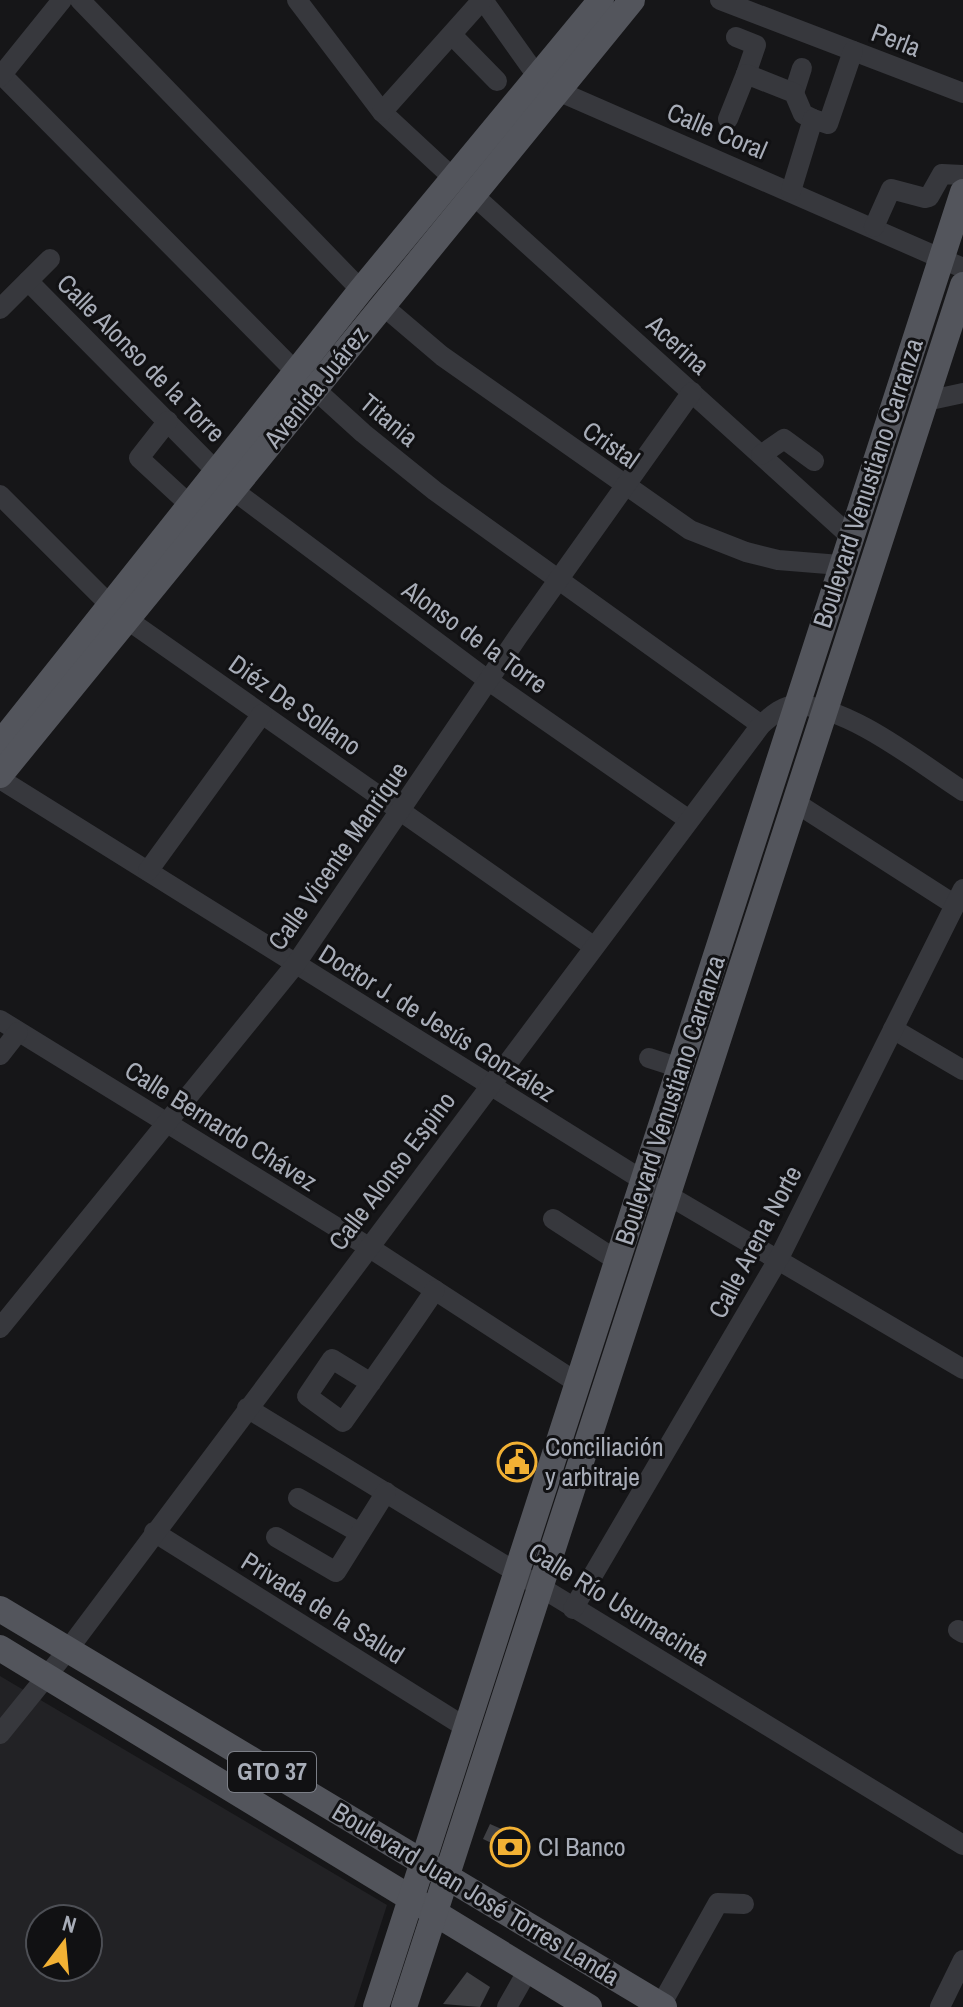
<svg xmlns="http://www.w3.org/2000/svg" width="963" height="2007" font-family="'Archivo Narrow',sans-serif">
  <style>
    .built { fill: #222225; fill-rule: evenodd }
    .building { fill: #404145 }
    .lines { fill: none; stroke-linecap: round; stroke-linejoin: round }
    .minor { stroke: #37383d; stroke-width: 20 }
    .major { stroke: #53555c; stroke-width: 26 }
    .labels { text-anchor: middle; stroke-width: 6; stroke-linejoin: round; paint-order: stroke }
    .shield { fill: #111113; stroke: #7b7e86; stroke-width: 2 }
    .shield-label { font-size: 24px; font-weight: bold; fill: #a8adb8 }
    .street-label { font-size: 26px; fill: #a8adb8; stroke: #111113 }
    .poi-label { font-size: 26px; fill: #a8adb8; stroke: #111113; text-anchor: start }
  </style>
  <rect width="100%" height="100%" fill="#161618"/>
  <path class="built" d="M0 1676 387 1905 354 2007H0ZM40 1919H88V1967H40Z"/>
  <g class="building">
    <polygon points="490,1824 524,1839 517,1855 483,1839"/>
    <polygon points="467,1972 490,1987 480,2007 443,2004"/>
  </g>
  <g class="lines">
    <g class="minor">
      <polyline points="80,0 361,290"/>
      <polyline points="297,0 382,112 452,177"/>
      <polyline points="483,0 537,76 558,91 963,268"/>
      <polyline points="720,0 963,93"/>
      <polyline points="452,35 497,81"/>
      <polyline points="736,37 756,45 746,74"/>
      <polyline points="0,73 297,373 363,433 435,491 761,725"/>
      <polyline points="0,77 62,0"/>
      <polyline points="794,93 802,68"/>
      <polyline points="382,112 482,0"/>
      <polyline points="728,119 746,74 794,93 803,114 813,119"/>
      <polyline points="791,191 813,119 828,124 853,51"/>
      <polyline points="471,193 849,535"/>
      <polyline points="874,227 891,189 925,198 929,197 942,174 963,175"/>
      <polyline points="28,281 217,472"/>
      <polyline points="382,305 442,356 690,530 746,552 778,560 840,565"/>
      <polyline points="0,309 50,259"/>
      <polyline points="926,401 963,393"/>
      <polyline points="168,421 139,458 190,505"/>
      <polyline points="761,455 784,439 814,461"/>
      <polyline points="233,490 489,681 689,820"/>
      <polyline points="0,495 109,604"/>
      <polyline points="125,618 593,946"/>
      <polyline points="0,779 644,1181 963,1369"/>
      <polyline points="796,803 955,905"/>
      <polyline points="148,871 262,714"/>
      <polyline points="0,1020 367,1246 576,1382"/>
      <polyline points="893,1029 963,1070"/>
      <polyline points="0,1055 18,1032"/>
      <polyline points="649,1058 680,1068"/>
      <polyline points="553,1219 616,1260"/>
      <polyline points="0,1328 295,965 519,635 692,392"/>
      <path d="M371 1383 332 1359 307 1396 343 1422C374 1378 405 1335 435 1290"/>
      <polyline points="247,1408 963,1845"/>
      <polyline points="298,1498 360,1533"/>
      <polyline points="154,1532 465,1727"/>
      <polyline points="276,1537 336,1572 386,1492"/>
      <polyline points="573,1609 779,1258 963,889"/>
      <polyline points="958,1630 963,1633"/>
      <path d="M0 1734 67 1651 761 725C771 716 784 704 798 705 852 708 918 762 963 791"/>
      <polyline points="661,2005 718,1903 744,1904"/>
      <polyline points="507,2007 528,1970"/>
      <polyline points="940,2007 963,1960"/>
    </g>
    <g class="major">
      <polyline points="0,744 361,290 601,0"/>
      <polyline points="0,775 632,0"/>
      <polyline points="0,1609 664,2007"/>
      <polyline points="0,1648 589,2007"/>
      <polyline points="376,2007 963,192"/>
      <polyline points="404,2007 963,285"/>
    </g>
  </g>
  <defs>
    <symbol id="civic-ring" viewBox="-11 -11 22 22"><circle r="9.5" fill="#111113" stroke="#f2b134" stroke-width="1.5"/><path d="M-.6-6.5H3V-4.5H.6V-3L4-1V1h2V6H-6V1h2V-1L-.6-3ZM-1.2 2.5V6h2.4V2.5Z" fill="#f2b134"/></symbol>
    <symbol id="bank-ring" viewBox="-11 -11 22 22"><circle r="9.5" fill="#111113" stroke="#f2b134" stroke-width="1.5"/><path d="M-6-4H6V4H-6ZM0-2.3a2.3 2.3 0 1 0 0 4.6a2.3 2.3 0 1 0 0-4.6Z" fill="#f2b134"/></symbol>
  </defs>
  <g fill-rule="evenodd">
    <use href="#civic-ring" x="495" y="1440" width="44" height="44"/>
    <use href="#bank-ring" x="488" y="1825" width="44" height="44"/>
  </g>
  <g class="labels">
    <rect class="shield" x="228" y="1752" width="88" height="40" rx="6"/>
    <g class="shield-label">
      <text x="272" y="1780">GTO 37</text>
    </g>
    <g class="street-label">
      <text transform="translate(896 40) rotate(21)" y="9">Perla</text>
      <text transform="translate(717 131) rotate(23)" y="9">Calle Coral</text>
      <text transform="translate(678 345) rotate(42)" y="9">Acerina</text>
      <text transform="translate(141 358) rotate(45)" y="9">Calle Alonso de la Torre</text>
      <text transform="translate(316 387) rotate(-51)" y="9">Avenida Juárez</text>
      <text transform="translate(389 420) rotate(40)" y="9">Titania</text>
      <text transform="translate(611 445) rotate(35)" y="9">Cristal</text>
      <text transform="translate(868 483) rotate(-72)" y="9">Boulevard Venustiano Carranza</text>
      <text transform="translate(475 637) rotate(36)" y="9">Alonso de la Torre</text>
      <text transform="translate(295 705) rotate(35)" y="9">Diéz De Sollano</text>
      <text transform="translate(338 856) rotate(-55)" y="9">Calle Vicente Manrique</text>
      <text transform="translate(437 1023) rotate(32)" y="9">Doctor J. de Jesús González</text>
      <text transform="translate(670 1100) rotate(-72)" y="9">Boulevard Venustiano Carranza</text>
      <text transform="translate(221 1126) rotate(32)" y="9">Calle Bernardo Chávez</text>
      <text transform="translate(392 1171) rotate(-53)" y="9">Calle Alonso Espino</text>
      <text transform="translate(755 1242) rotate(-62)" y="9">Calle Arena Norte</text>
      <text transform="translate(619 1604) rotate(32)" y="9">Calle Río Usumacinta</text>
      <text transform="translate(323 1608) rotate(32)" y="9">Privada de la Salud</text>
      <text transform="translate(476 1894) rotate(31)" y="9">Boulevard Juan José Torres Landa</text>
    </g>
    <g class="poi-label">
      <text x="545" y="1456">Conciliación<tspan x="545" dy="30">y arbitraje</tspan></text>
      <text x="538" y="1856">CI Banco</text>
    </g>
  </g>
  <g transform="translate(64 1943) rotate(16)"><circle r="38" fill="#111113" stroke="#4d4f55" stroke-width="2"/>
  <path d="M0-6L14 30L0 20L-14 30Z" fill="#f2b134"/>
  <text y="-12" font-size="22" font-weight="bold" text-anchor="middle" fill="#a8adb8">N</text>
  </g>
</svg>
